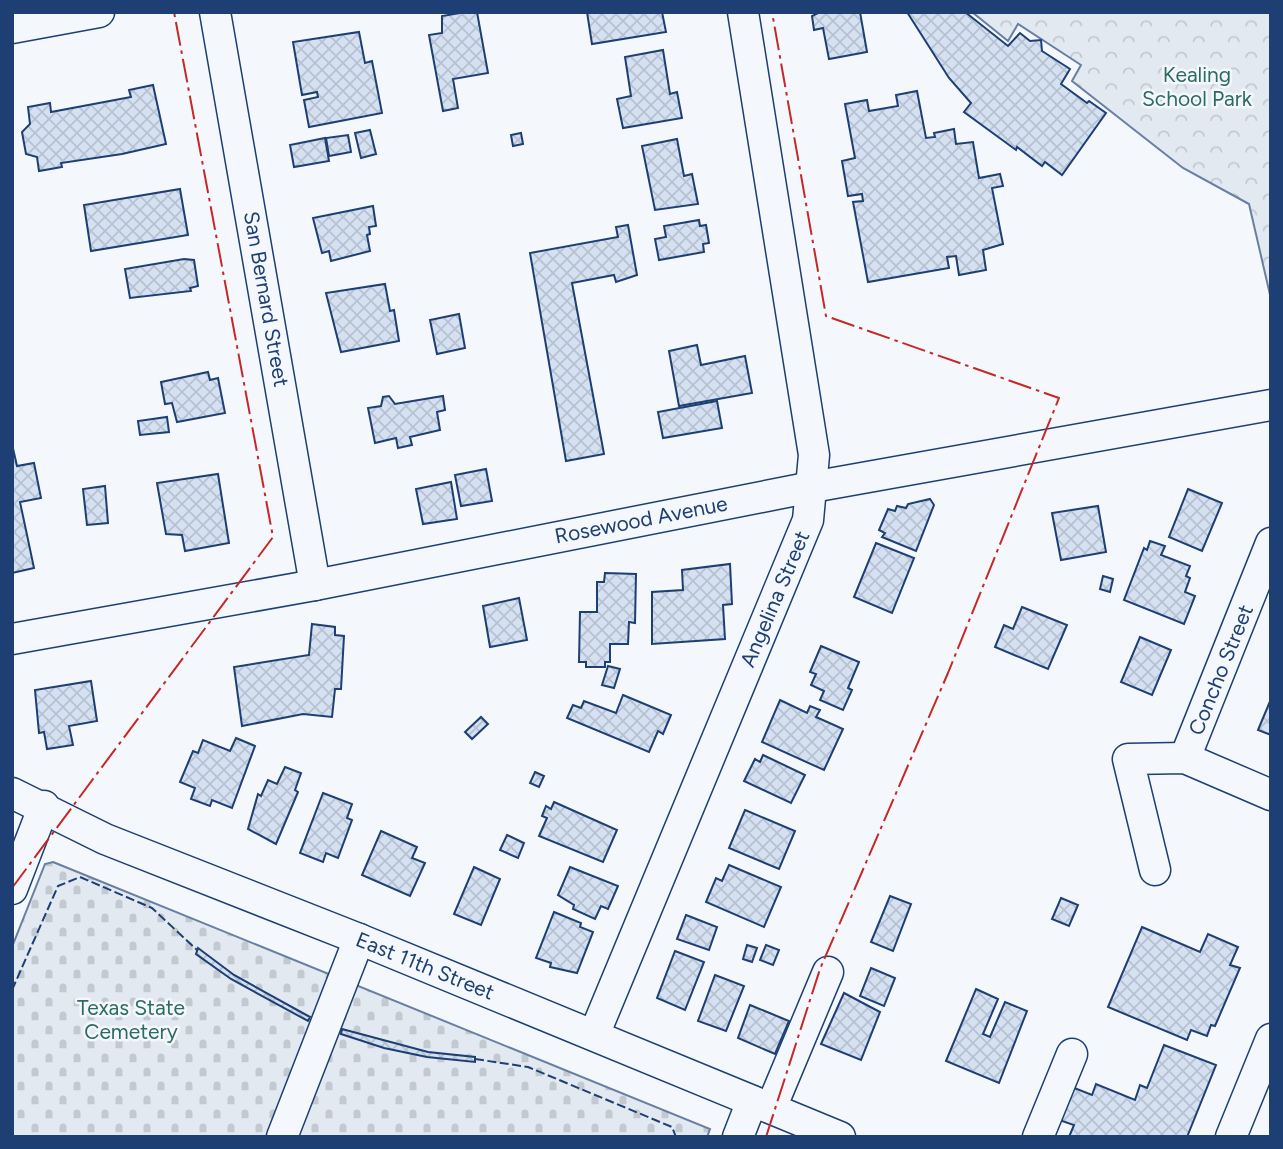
<svg xmlns="http://www.w3.org/2000/svg" width="1283" height="1149" font-family="Figtree,sans-serif">
  <style>
    .cemetery { fill: url(#cemetery-stones); stroke: #687fa3; stroke-width: 2 }
    .park { fill: url(#park-crowns); stroke: #687fa3; stroke-width: 2 }
    .building { fill: url(#building-cross-hatch); stroke: #1d3f73; stroke-width: 2 }
    .lines { fill: none; stroke-linecap: round; stroke-linejoin: round }
    .minor-casing { stroke: #1d3f73; stroke-width: 33 }
    .minor { stroke: #f4f7fb; stroke-width: 30 }
    .fence { stroke: #1d3f73; stroke-width: 2; stroke-dasharray: 9 3.5; stroke-linecap: butt }
    .power { stroke: #c62828; stroke-width: 2; stroke-dasharray: 24 5 3.5 5; stroke-linecap: butt }
    .labels { text-anchor: middle; stroke-width: 5; stroke-linejoin: round; paint-order: stroke }
    .park-label { font-size: 21px; fill: #2c6c60; stroke: #f4f7fb }
    .street-label { font-size: 21px; fill: #1d3f73; stroke: #f4f7fb }
  </style>
  <defs>
    <pattern id="cemetery-stones" width="16" height="16" patternUnits="userSpaceOnUse" patternTransform="scale(1.75)"><rect width="16" height="16" fill="#e3e9f0"/><path d="M2 7V4a2 2 0 0 1 4 0v3zM10 15v-3a2 2 0 0 1 4 0v3z" fill="#c2c9d1"/></pattern>
    <pattern id="park-crowns" width="20" height="18" patternUnits="userSpaceOnUse" patternTransform="scale(1.75)"><rect width="20" height="18" fill="#e3e9f0"/><path d="M2 6a3 3 0 1 1 6 0M12 15a3 3 0 1 1 6 0" fill="none" stroke="#c2c9d1"/></pattern>
    <pattern id="building-cross-hatch" width="8" height="8" patternUnits="userSpaceOnUse" patternTransform="scale(1.75)"><rect width="8" height="8" fill="#d5e0f0"/><path d="M0 0l8 8M0 8l8-8" fill="none" stroke="#b6c1d1"/></pattern>
  </defs>
  <rect width="100%" height="100%" fill="#f4f7fb"/>
  <polygon class="cemetery" points="53,862 710,1129 707,1137 12,1137 12,947 45,864"/>
  <polygon class="park" points="972,12 1271,12 1271,299 1249,204 1183,168 1072,81 1081,65 1018,24 1008,41"/>
  <g class="building">
    <polygon points="466,12 477,12 488,73 453,79 458,108 443,111 429,35 442,33 442,16"/>
    <polygon points="587,12 662,12 666,32 592,44"/>
    <polygon points="820,12 860,12 867,52 829,59 823,28 814,30 812,16"/>
    <polygon points="965,12 1008,46 1020,33 1030,41 1041,40 1042,51 1070,69 1061,84 1087,103 1089,101 1106,113 1062,175 1045,162 1042,166 1017,147 1016,150 964,112 971,103 949,78 907,12"/>
    <polygon points="359,32 365,63 372,61 382,113 309,127 304,100 318,97 317,92 302,95 293,42"/>
    <polygon points="663,50 670,94 677,92 682,118 623,128 617,99 631,96 625,57"/>
    <polygon points="153,85 166,144 122,154 61,163 62,167 39,171 37,157 26,154 22,132 30,124 28,107 50,103 51,112 131,97 129,90"/>
    <polygon points="917,91 926,138 935,137 934,133 954,129 956,144 973,142 979,178 1000,174 1003,186 992,188 1003,244 983,250 986,270 959,275 956,256 947,257 949,268 868,282 853,202 863,201 862,194 848,196 842,161 855,158 845,104 867,100 869,111 898,106 896,95"/>
    <polygon points="370,130 376,154 361,158 355,133"/>
    <polygon points="521,133 523,144 513,146 511,135"/>
    <polygon points="348,135 351,152 329,156 326,138"/>
    <polygon points="325,138 329,161 294,167 290,145"/>
    <polygon points="677,139 684,176 692,174 698,204 655,210 642,146"/>
    <polygon points="180,189 188,235 91,251 84,205"/>
    <polygon points="373,206 376,226 369,227 370,234 367,235 370,251 331,261 329,251 322,253 313,218"/>
    <polygon points="699,220 700,226 706,225 709,243 703,244 704,252 659,260 655,239 666,237 664,226"/>
    <polygon points="628,225 637,275 616,282 614,275 572,283 604,454 566,461 530,253 618,237 616,227"/>
    <polygon points="184,259 194,260 198,286 190,288 191,291 130,298 125,269"/>
    <polygon points="385,284 390,311 394,310 399,341 341,352 326,293"/>
    <polygon points="459,314 465,348 437,354 430,320"/>
    <polygon points="697,345 701,365 745,356 752,393 679,406 669,351"/>
    <polygon points="208,372 210,380 218,378 225,413 177,422 172,403 165,404 161,382"/>
    <polygon points="389,396 395,404 443,396 445,410 437,412 440,430 410,437 412,445 398,448 396,438 375,443 368,408 381,406 383,397"/>
    <polygon points="717,401 722,428 663,438 658,412"/>
    <polygon points="167,417 169,432 140,435 138,421"/>
    <polygon points="12,444 17,466 34,463 41,498 20,502 34,568 12,573"/>
    <polygon points="486,469 492,501 461,506 455,475"/>
    <polygon points="218,474 229,543 185,551 182,535 166,534 157,483"/>
    <polygon points="451,482 457,519 423,524 416,489"/>
    <polygon points="105,486 108,523 87,525 83,489"/>
    <polygon points="1188,489 1222,503 1202,551 1169,537"/>
    <polygon points="930,499 934,505 916,551 882,537 885,533 879,530 888,509 895,511 897,506 906,508 908,504"/>
    <polygon points="1098,506 1106,552 1061,560 1052,513"/>
    <polygon points="1150,541 1165,546 1161,555 1190,566 1186,576 1190,578 1185,592 1195,596 1184,624 1124,600 1144,548 1147,550"/>
    <polygon points="876,543 914,558 892,613 854,597"/>
    <polygon points="730,564 732,604 723,605 725,639 652,644 652,592 683,590 682,570"/>
    <polygon points="605,573 636,574 635,623 629,622 628,644 610,644 610,662 605,662 605,667 586,667 586,662 579,662 580,612 597,612 597,582 604,582"/>
    <polygon points="1103,576 1113,579 1110,592 1100,589"/>
    <polygon points="519,598 527,640 490,647 483,606"/>
    <polygon points="1022,607 1067,625 1048,669 995,647 1004,625 1013,629"/>
    <polygon points="312,624 335,627 335,635 344,636 341,689 335,689 332,717 303,714 242,726 234,667 309,655"/>
    <polygon points="1140,637 1171,650 1152,695 1121,682"/>
    <polygon points="821,646 859,662 848,688 852,690 843,710 820,700 824,691 811,685 816,674 810,672"/>
    <polygon points="608,666 620,669 614,688 602,685"/>
    <polygon points="91,681 97,721 69,726 73,745 47,749 44,732 39,733 35,690"/>
    <polygon points="623,695 671,715 663,734 658,731 649,752 567,718 573,705 581,708 584,701 616,713"/>
    <polygon points="1271,699 1271,735 1258,730"/>
    <polygon points="780,700 807,713 810,706 820,710 816,717 843,729 824,770 762,742"/>
    <polygon points="481,717 488,724 472,739 465,732"/>
    <polygon points="236,738 255,746 232,808 212,800 210,806 191,799 195,788 180,782 193,751 198,753 203,740 230,751"/>
    <polygon points="763,755 805,775 791,803 744,781 755,759 760,762"/>
    <polygon points="285,767 301,773 295,790 298,792 276,844 248,829 258,794 261,796 268,780 277,784"/>
    <polygon points="535,772 544,776 539,787 530,783"/>
    <polygon points="323,793 352,804 347,818 352,820 338,858 326,853 323,862 300,853"/>
    <polygon points="554,802 617,830 603,862 539,836 547,818 542,816 546,806 551,809"/>
    <polygon points="745,810 795,831 779,869 729,848"/>
    <polygon points="381,831 417,847 412,858 425,863 410,896 362,875"/>
    <polygon points="507,835 524,843 518,858 500,850"/>
    <polygon points="729,865 781,887 764,927 706,902 716,878 722,881"/>
    <polygon points="474,867 500,879 481,925 454,914"/>
    <polygon points="570,867 618,886 608,909 601,906 595,919 573,909 574,905 558,895"/>
    <polygon points="890,896 911,904 893,951 871,942"/>
    <polygon points="1061,898 1078,905 1069,926 1052,919"/>
    <polygon points="554,912 581,923 580,927 593,932 577,973 550,967 551,963 536,958"/>
    <polygon points="686,915 717,927 709,950 677,939"/>
    <polygon points="1142,927 1200,952 1208,934 1238,947 1230,965 1240,968 1215,1026 1211,1025 1207,1036 1191,1030 1187,1040 1108,1007"/>
    <polygon points="747,945 757,948 752,962 743,959"/>
    <polygon points="766,945 779,950 773,965 760,960"/>
    <polygon points="198,948 234,975 310,1017 308,1021 231,979 196,954"/>
    <polygon points="675,951 704,962 685,1010 657,998"/>
    <polygon points="871,968 895,978 884,1006 860,996"/>
    <polygon points="715,975 744,986 726,1031 698,1021"/>
    <polygon points="976,989 998,999 983,1034 990,1037 1005,1002 1027,1011 999,1083 946,1061"/>
    <polygon points="844,993 880,1012 861,1060 821,1044"/>
    <polygon points="750,1005 789,1021 775,1054 738,1038"/>
    <polygon points="342,1029 428,1052 475,1057 475,1062 427,1057 384,1048 341,1034"/>
    <polygon points="1164,1045 1216,1065 1187,1137 1069,1137 1074,1125 1059,1120 1072,1087 1092,1095 1096,1084 1135,1100 1140,1085 1147,1088"/>
  </g>
  <g class="lines">
    <defs>
      <g id="minor">
        <polyline points="215,12 315,585"/>
        <polyline points="12,28 99,12"/>
        <polyline points="12,639 315,585 812,487 1271,405"/>
        <polyline points="1185,758 1271,543"/>
        <polyline points="12,793 105,839 359,939 840,1137"/>
        <polyline points="1155,870 1128,759 1185,758 1271,795"/>
        <polyline points="12,889 44,806"/>
        <polyline points="594,1035 808,520 814,455 743,12"/>
        <polyline points="771,1108 828,972"/>
        <polyline points="282,1137 359,939"/>
        <polyline points="738,1137 752,1101"/>
        <polyline points="1038,1137 1072,1054"/>
        <polyline points="1231,1137 1271,1039"/>
      </g>
    </defs>
    <use href="#minor" class="minor-casing"/>
    <use href="#minor" class="minor"/>
    <g class="fence">
      <polyline points="12,990 58,886 80,877 152,908 197,950"/>
      <polyline points="475,1059 528,1067 672,1127 676,1137"/>
    </g>
    <g class="power">
      <polyline points="12,888 273,537 174,12"/>
      <polyline points="766,1137 820,969 948,673 1059,398 826,316 772,12"/>
    </g>
  </g>
  <g class="labels">
    <g class="park-label">
      <text x="1197" y="82">Kealing<tspan x="1197" dy="24">School Park</tspan></text>
      <text x="131" y="1015">Texas State<tspan x="131" dy="24">Cemetery</tspan></text>
    </g>
    <g class="street-label">
      <text transform="translate(266 299) rotate(80)" y="7">San Bernard Street</text>
      <text transform="translate(641 520) rotate(-11)" y="7">Rosewood Avenue</text>
      <text transform="translate(775 599) rotate(-67)" y="7">Angelina Street</text>
      <text transform="translate(1221 670) rotate(-68)" y="7">Concho Street</text>
      <text transform="translate(425 966) rotate(22)" y="7">East 11th Street</text>
    </g>
  </g>
  <rect width="1283" height="1149" fill="none" stroke="#1d3f73" stroke-width="28"/>
</svg>
